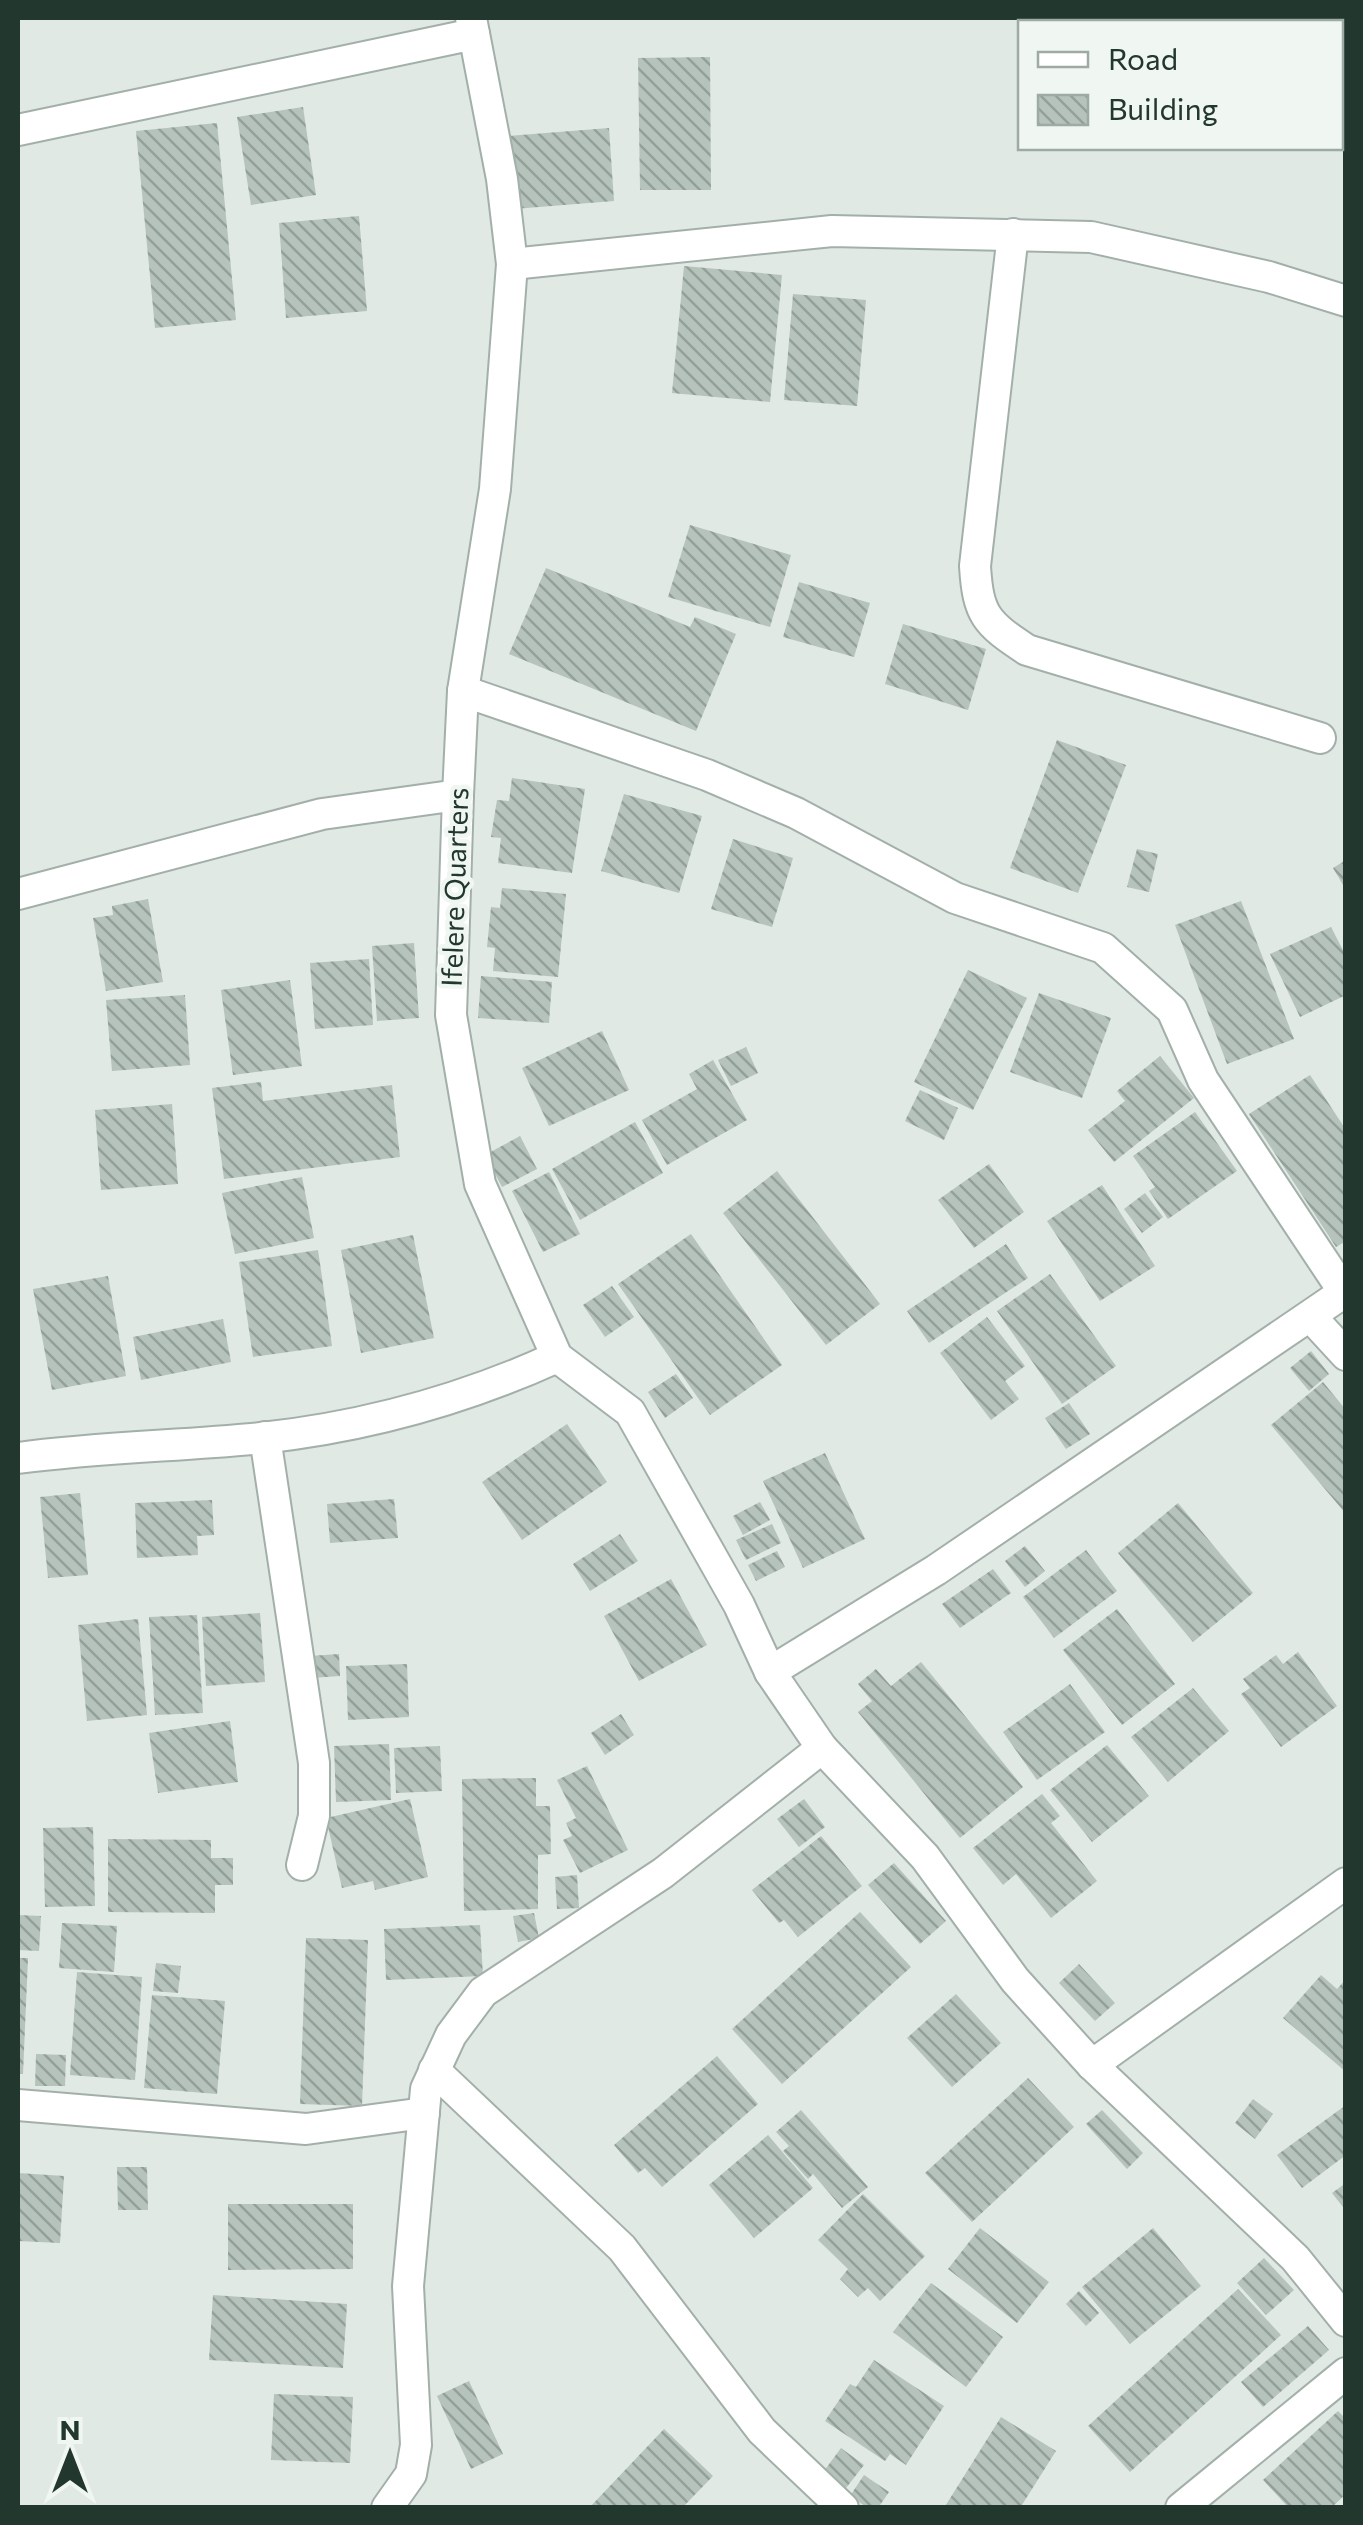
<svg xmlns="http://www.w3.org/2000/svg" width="1363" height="2525" font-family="Commissioner,sans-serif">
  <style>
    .building { fill: url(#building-back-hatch) }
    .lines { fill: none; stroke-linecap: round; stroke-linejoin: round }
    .minor-casing { stroke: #a3b0a9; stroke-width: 34 }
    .minor { stroke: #fff; stroke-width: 30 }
    .labels { text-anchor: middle; stroke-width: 9; stroke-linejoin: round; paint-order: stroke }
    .street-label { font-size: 28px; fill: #22372e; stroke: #f0f6f2 }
  </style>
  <defs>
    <pattern id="building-back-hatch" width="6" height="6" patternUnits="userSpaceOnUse" patternTransform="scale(2.5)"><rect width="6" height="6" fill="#b5c3bc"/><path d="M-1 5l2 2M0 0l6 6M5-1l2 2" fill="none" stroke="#939f99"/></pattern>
  </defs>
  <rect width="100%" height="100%" fill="#e0e9e3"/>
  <g class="building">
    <polygon points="710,57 711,190 640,190 638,58"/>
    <polygon points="303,107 316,195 251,205 237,117"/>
    <polygon points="217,123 236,320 155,328 136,131"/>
    <polygon points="609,128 614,201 514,209 508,136"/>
    <polygon points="359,216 367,311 286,318 279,223"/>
    <polygon points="684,266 782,275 770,402 672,393"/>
    <polygon points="793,294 866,300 857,406 784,400"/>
    <polygon points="690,525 791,555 770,627 668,597"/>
    <polygon points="546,568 690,627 695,617 736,634 696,731 509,654"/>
    <polygon points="799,582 870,603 854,657 783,637"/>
    <polygon points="903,624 986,649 968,710 885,684"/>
    <polygon points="1057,740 1126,765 1078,893 1010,868"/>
    <polygon points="512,778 585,789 572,873 498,863 501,838 491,837 497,800 509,801"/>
    <polygon points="624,794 702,816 679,893 601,871"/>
    <polygon points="733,839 793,858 772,927 711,909"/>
    <polygon points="1137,849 1158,854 1149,892 1127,887"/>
    <polygon points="1346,860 1346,890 1333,868"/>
    <polygon points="502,888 566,894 558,977 493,971 495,948 487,947 491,907 500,908"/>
    <polygon points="148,899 163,982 106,991 93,918 113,915 112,906"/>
    <polygon points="1241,901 1294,1039 1227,1064 1175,925"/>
    <polygon points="1331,927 1346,956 1346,995 1300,1017 1270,954"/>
    <polygon points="414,943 419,1018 377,1021 372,946"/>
    <polygon points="369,959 373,1025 315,1029 310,963"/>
    <polygon points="968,970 1027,998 973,1110 914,1082"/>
    <polygon points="481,976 552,982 549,1023 478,1018"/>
    <polygon points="290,980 302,1066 233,1075 221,990"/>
    <polygon points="1039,993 1111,1018 1082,1098 1010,1072"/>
    <polygon points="185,995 190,1065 112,1071 106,1000"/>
    <polygon points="602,1031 629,1090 549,1126 522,1068"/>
    <polygon points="746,1047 758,1073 731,1086 718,1060"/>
    <polygon points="1160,1056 1194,1098 1114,1162 1088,1130 1125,1101 1117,1091"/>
    <polygon points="713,1060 747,1120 667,1165 642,1120 697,1089 689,1074"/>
    <polygon points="1310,1075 1346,1130 1346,1241 1336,1247 1249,1114"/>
    <polygon points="261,1082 263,1101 392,1085 400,1157 224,1179 212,1088"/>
    <polygon points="920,1090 958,1108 944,1140 905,1121"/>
    <polygon points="172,1104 178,1184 101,1190 95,1110"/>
    <polygon points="1195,1112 1237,1171 1168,1219 1149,1191 1155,1187 1133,1156"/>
    <polygon points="635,1122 663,1173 580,1220 552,1169"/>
    <polygon points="520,1136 537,1169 502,1187 485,1155"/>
    <polygon points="989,1164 1024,1212 974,1248 938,1200"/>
    <polygon points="777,1171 880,1304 826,1345 723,1213"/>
    <polygon points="549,1172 580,1234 543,1252 512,1191"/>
    <polygon points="302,1177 314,1238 235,1254 222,1193"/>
    <polygon points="1102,1185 1155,1266 1100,1301 1047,1221"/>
    <polygon points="1145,1193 1163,1217 1142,1233 1124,1209"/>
    <polygon points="691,1234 782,1365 710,1415 618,1284"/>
    <polygon points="413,1235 434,1338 361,1353 341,1250"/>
    <polygon points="1006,1244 1028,1278 929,1343 907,1311"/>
    <polygon points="318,1250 332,1346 253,1357 239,1262"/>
    <polygon points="1050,1274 1116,1366 1062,1404 997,1311"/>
    <polygon points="108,1276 126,1376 52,1390 33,1289"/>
    <polygon points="612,1286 634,1317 605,1337 583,1305"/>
    <polygon points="987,1317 1025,1366 1005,1381 1019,1399 991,1420 940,1353"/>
    <polygon points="223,1319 231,1362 141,1380 133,1337"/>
    <polygon points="1311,1351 1329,1374 1309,1391 1290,1368"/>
    <polygon points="676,1374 693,1398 665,1418 648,1392"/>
    <polygon points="1323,1382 1346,1410 1346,1514 1271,1425"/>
    <polygon points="1069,1403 1090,1434 1066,1449 1045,1418"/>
    <polygon points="567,1424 607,1482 522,1540 482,1482"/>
    <polygon points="825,1453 865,1539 803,1568 763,1481"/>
    <polygon points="80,1493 88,1575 48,1578 40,1497"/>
    <polygon points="394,1499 398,1538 330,1543 327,1504"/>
    <polygon points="212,1500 214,1535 197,1536 198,1555 137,1558 135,1503"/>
    <polygon points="760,1502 770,1520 743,1535 733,1516"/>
    <polygon points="1178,1503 1253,1593 1193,1642 1118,1553"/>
    <polygon points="772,1524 781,1543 746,1560 736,1540"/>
    <polygon points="620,1534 638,1561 590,1591 573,1564"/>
    <polygon points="1025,1546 1045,1571 1025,1587 1005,1561"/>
    <polygon points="1086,1550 1117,1591 1054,1638 1023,1597"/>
    <polygon points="777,1551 785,1567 756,1581 748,1565"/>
    <polygon points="993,1569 1011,1593 960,1628 942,1604"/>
    <polygon points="671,1579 707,1645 639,1681 604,1616"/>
    <polygon points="1117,1609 1175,1684 1122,1725 1063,1650"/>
    <polygon points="260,1613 265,1682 206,1686 202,1617"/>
    <polygon points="197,1615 203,1713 155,1715 149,1617"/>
    <polygon points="138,1619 147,1715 87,1721 78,1625"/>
    <polygon points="1298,1652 1337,1706 1281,1747 1241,1694 1250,1688 1243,1679 1276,1655 1283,1664"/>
    <polygon points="339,1654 340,1676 311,1678 310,1656"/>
    <polygon points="921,1662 1023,1787 960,1838 858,1712 872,1701 858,1684 876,1669 891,1686"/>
    <polygon points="407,1664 409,1717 348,1720 346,1666"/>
    <polygon points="1070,1684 1105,1732 1037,1780 1003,1732"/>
    <polygon points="1193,1688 1229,1731 1168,1782 1131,1737"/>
    <polygon points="621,1714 634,1735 605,1755 591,1733"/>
    <polygon points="230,1721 238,1782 158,1793 149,1733"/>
    <polygon points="389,1744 391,1800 336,1802 334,1746"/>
    <polygon points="1107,1745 1149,1796 1092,1842 1050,1790"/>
    <polygon points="440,1746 442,1791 396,1793 394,1748"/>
    <polygon points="587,1766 628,1850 580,1873 563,1840 572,1836 566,1823 576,1818 557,1780"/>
    <polygon points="536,1778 536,1806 550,1806 551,1854 538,1855 538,1909 464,1911 462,1779"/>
    <polygon points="1042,1794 1060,1816 1051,1823 1097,1881 1051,1918 1016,1874 1003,1885 973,1848"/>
    <polygon points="410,1799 428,1877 375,1890 373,1881 342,1888 326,1818"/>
    <polygon points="804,1799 825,1827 799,1847 777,1819"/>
    <polygon points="93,1827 95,1906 45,1907 43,1828"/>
    <polygon points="821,1836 862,1886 798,1937 784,1920 779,1923 752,1890"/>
    <polygon points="108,1839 211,1840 211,1858 233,1858 233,1885 215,1885 215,1913 108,1912"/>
    <polygon points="894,1863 946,1921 920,1944 868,1885"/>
    <polygon points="577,1875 579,1908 557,1909 555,1877"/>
    <polygon points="860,1912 911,1967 782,2084 732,2029"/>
    <polygon points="534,1913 539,1938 518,1942 513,1916"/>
    <polygon points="18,1915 41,1916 39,1951 18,1950"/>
    <polygon points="62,1923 117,1926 114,1972 59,1968"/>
    <polygon points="480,1925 483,1976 386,1980 384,1929"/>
    <polygon points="306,1938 368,1940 362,2106 300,2104"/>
    <polygon points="18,1958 28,1958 23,2074 18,2074"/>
    <polygon points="156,1963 181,1966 178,1993 153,1991"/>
    <polygon points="1079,1964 1115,2003 1095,2021 1059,1983"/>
    <polygon points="77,1972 142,1977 135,2080 70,2075"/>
    <polygon points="1321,1975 1337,1989 1346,1979 1346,2072 1283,2018"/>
    <polygon points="956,1994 1001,2043 952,2087 907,2038"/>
    <polygon points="152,1995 225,2001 217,2094 144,2088"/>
    <polygon points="36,2054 66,2055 65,2086 35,2086"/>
    <polygon points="717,2056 758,2104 662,2187 645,2168 638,2173 614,2145"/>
    <polygon points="1028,2078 1074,2127 972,2222 925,2173"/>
    <polygon points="1253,2099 1273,2114 1255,2139 1235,2123"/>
    <polygon points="1346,2105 1346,2155 1302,2188 1277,2155"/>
    <polygon points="801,2110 868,2187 842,2208 813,2174 808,2179 783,2151 789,2146 776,2132"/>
    <polygon points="1102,2110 1143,2153 1127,2169 1086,2124"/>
    <polygon points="768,2135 813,2188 754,2238 709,2185"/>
    <polygon points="117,2167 147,2167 148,2210 118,2210"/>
    <polygon points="18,2173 64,2176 60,2243 18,2241"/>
    <polygon points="1346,2183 1346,2211 1332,2193"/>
    <polygon points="863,2194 925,2256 880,2301 868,2288 858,2297 840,2279 848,2269 818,2240"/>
    <polygon points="228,2204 353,2204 353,2269 228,2270"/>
    <polygon points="980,2228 1049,2282 1017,2323 948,2269"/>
    <polygon points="1153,2228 1201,2286 1130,2344 1082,2287"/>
    <polygon points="1264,2258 1294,2290 1266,2315 1237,2283"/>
    <polygon points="931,2283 1003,2337 966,2387 893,2332"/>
    <polygon points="1238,2289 1281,2335 1130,2472 1088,2426"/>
    <polygon points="1079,2291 1099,2313 1086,2326 1066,2304"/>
    <polygon points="213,2295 347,2304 343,2368 209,2360"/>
    <polygon points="1308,2326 1329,2350 1263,2407 1241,2382"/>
    <polygon points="874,2360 944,2406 906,2465 890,2454 885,2461 825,2421 850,2384 856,2387"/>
    <polygon points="469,2381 503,2454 471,2469 437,2396"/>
    <polygon points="274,2394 353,2397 350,2463 271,2460"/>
    <polygon points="1338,2411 1346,2419 1346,2494 1331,2508 1289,2508 1263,2480"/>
    <polygon points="1001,2417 1056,2451 1020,2508 944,2508"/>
    <polygon points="664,2429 713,2476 682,2508 589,2508"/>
    <polygon points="841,2448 864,2465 846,2488 824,2471"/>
    <polygon points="864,2475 889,2492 878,2508 868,2508 850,2496"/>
  </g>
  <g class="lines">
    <defs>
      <g id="minor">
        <polyline points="471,18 502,179 512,264 495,489 463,691 458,795 451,1015 480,1184 557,1357 630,1412 739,1605 770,1672 822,1748 925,1857 1015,1980 1092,2065 1295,2258 1346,2321"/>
        <polyline points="18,130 474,34"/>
        <path d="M1013 234 975 566C978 615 986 623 1027 650L1320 738"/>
        <polyline points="512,264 832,231 1091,237 1269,277 1346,301"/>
        <polyline points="463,691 707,775 796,813 955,898 1103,948 1172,1010 1203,1080 1344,1292"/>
        <polyline points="18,894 322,814 458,795"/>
        <polyline points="1311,1317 1346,1355"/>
        <polyline points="265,1437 314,1763 314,1816 302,1865"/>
        <path d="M18 1458C99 1447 181 1446 262 1438 363 1427 465 1399 557 1357"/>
        <polyline points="770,1672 936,1570 1346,1291"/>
        <polyline points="1092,2065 1346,1883"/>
        <polyline points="434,2070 622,2248 762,2431 843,2508"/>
        <polyline points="18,2105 306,2129 424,2113"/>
        <polyline points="387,2508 411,2474 416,2445 408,2286 426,2089 451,2035 483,1992 663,1873 822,1748"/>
        <polyline points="1181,2508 1346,2373"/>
      </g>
    </defs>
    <use href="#minor" class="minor-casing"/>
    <use href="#minor" class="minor"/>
  </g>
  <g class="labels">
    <g class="street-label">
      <text transform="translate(455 887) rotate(-88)" y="10">Ifelere Quarters</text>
    </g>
  </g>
  <rect width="1363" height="2525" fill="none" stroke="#22372e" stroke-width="40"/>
  <rect x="1018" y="20" width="325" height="130" fill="#f0f6f2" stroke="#9eaaa4" stroke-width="2.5"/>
  <rect x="1038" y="52" width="50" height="15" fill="#ffffff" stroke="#9eaaa4" stroke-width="2.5"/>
  <text x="1108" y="70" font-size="30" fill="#22372e">Road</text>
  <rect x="1038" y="95" width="50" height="30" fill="url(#building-back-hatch)" stroke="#9eaaa4" stroke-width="2.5"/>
  <text x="1108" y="120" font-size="30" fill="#22372e">Building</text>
  <g transform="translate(70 2455)" stroke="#f0f6f2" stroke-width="8" paint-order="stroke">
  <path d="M0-8L18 38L0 25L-18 38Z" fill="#22372e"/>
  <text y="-15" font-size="28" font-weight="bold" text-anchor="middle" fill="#22372e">N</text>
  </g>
</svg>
